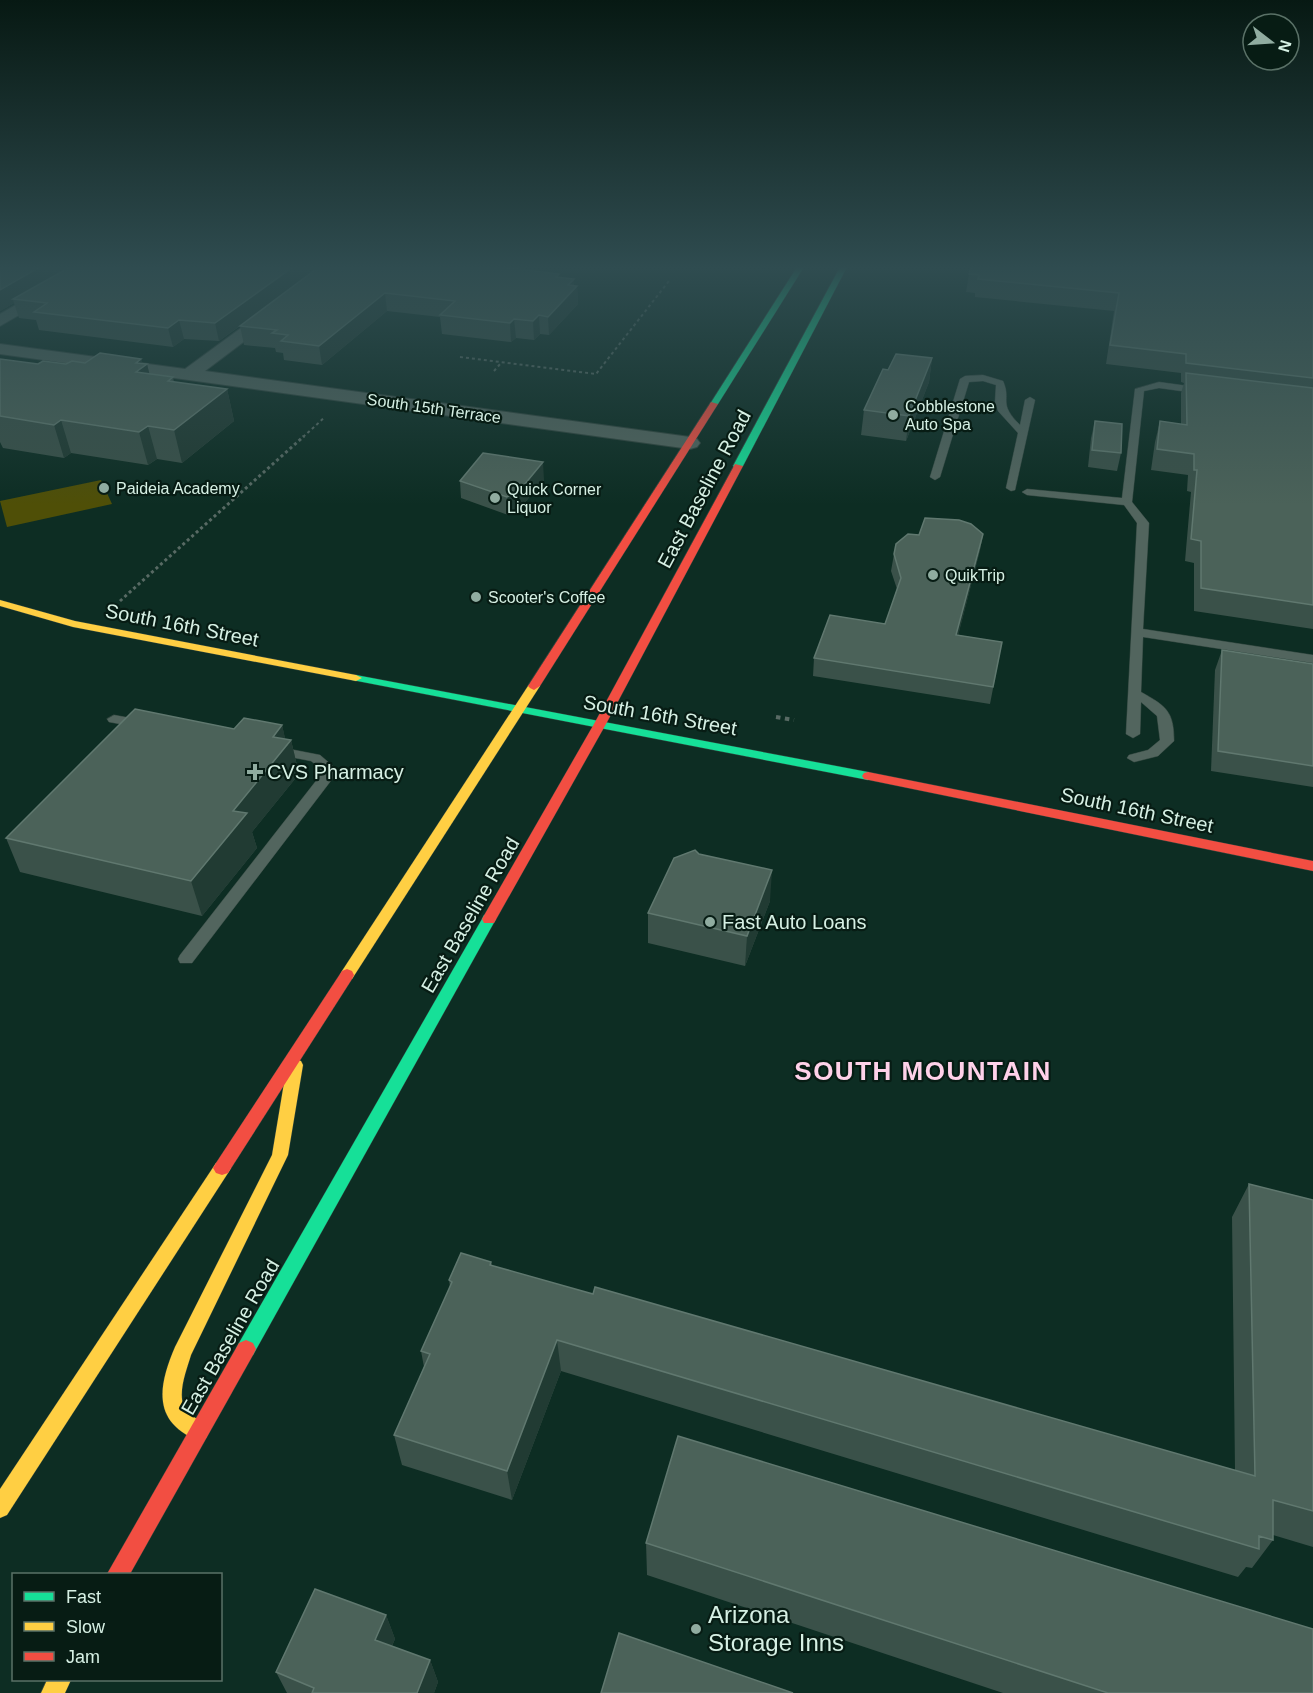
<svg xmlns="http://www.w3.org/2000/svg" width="1313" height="1693" font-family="Helvetica,sans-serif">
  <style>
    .green { fill: #4f4f07 }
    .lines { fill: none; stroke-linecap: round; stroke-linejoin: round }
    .lane-casing { stroke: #30453e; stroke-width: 1 }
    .street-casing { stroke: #30453e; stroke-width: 2 }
    .fast-casing { stroke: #30453e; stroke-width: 1 }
    .slow-casing { stroke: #30453e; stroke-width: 1 }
    .jam-casing { stroke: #30453e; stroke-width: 1 }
    .path-far2 { stroke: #586a64; stroke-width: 2; stroke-dasharray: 3 3; stroke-linecap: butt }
    .path-far1 { stroke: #586a64; stroke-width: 3; stroke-dasharray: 3 3; stroke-linecap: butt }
    .path { stroke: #586a64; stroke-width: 4; stroke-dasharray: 4.5 4.5; stroke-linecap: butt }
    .lane { fill: #52655e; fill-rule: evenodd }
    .street { fill: #52655e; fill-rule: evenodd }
    .fast { fill: #16e098; fill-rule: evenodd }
    .slow { fill: #ffcf43; fill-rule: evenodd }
    .jam { fill: #f24e42; fill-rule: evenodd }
    .wall { fill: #3a5149 }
    .shaded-wall { fill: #213b33 }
    .building { fill: #4b6259; stroke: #60786f; stroke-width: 1.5 }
    .poi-dot { fill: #90aca0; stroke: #071c14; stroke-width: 2 }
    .labels { text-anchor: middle; stroke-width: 4.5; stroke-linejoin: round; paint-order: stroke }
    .far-poi-label { font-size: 16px; fill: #d6f0e4; stroke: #071c14; text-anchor: start }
    .far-street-label { font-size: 16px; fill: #d6f0e4; stroke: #071c14 }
    .street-label { font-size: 20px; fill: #d6f0e4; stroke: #071c14 }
    .poi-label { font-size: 20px; fill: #d6f0e4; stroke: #071c14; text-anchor: start }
    .near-poi-label { font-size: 24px; fill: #d6f0e4; stroke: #071c14; text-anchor: start }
    .district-label { font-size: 26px; font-weight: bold; letter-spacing: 1.5px; fill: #ffd1e9; stroke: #071c14 }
  </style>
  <rect width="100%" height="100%" fill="#0d2d23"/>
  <polygon class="green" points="101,480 112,504 7,527 0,501"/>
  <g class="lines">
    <defs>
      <g id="lane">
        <path d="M983 375 1003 381C1012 401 997 402 1020 425L1025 400 1030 397 1035 400 1015 490 1011 491 1006 488 1018 433 998 411 995 402 996 385 983 381 969 382 940 477 935 480 930 477 960 379 965 376Z"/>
        <path d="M1159 382 1203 388 1208 391 1203 394 1159 388 1144 391 1132 502 1149 523 1143 629 1313 655V663L1143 637 1141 692C1166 706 1174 711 1174 741L1158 756 1134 762 1127 758 1129 755 1148 750 1160 740 1157 716 1141 702 1140 734 1133 738 1126 734 1137 523 1124 505 1027 495 1022 492 1027 489 1122 498 1135 389Z"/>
        <polygon points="114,715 147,721 149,724 142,728 109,722 107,719"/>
        <polygon points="274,746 320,755 334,767 333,778 192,963 180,963 178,959 180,955 319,777 320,768 311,761 269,753 267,750 269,747"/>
      </g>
      <g id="street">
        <polygon points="82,267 102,267 0,326 0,314"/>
        <polygon points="324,267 343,267 205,371 690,437 697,439 700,443 697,447 690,449 0,354 0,344 185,369"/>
      </g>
      <g id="fast">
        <polygon points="797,267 804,267 718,404 711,406 710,404"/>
        <polygon points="840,267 847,267 743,466 735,468 733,466"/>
        <polygon points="356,675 868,772 874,776 868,780 352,680 350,678 352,676"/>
        <polygon points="489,914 494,915 496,919 253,1355 246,1358 239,1355 236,1349 239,1343 482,919 484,915"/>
      </g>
      <g id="slow">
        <polygon points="0,600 75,621 356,675 362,678 356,681 73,627 0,606"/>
        <polygon points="534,682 540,686 352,979 342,979 340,975 342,971 528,686"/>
        <path d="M295 1059 301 1061 303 1065 288 1155 191 1355C186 1372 173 1403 191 1415 199 1421 205 1422 209 1431L206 1438 199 1441C152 1422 158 1387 175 1347L272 1155 287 1065 289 1061Z"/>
        <polygon points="222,1161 228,1163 231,1168 228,1173 7,1515 0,1518 0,1489 216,1163"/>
        <polygon points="47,1680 71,1680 65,1693 41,1693"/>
      </g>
      <g id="jam">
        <polygon points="711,402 718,404 540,686 534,690 530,688 528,686"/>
        <polygon points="735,464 743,466 606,724 494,923 484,923 482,919 594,724"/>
        <polygon points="868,772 1313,861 1313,871 864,779 862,776 864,773"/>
        <polygon points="347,969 352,971 354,975 352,979 228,1173 222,1175 216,1173 213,1168 216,1163 342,971"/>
        <polygon points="246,1340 253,1343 256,1349 253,1355 130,1574 107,1574 239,1343"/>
      </g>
    </defs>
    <use href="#lane" class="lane-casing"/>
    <use href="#street" class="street-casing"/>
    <use href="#fast" class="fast-casing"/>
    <use href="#slow" class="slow-casing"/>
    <use href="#jam" class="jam-casing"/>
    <g class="path-far2">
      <polyline points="460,357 596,374 669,281"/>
      <polyline points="494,371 501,363"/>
      <polyline points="303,437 325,417"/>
    </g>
    <polyline class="path-far1" points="120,601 304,436"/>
    <polyline class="path" points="776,717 794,720"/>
    <use href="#lane" class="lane"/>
    <use href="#street" class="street"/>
    <use href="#fast" class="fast"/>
    <use href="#slow" class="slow"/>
    <use href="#jam" class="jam"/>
  </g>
  <g class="wall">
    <polygon points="0,267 559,277 574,279 574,286 577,286 578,304 549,335 540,334 534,340 516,338 511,342 442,334 440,317 387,311 322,365 284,360 283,353 276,352 275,348 244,345 240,326 219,341 184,339 173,347 39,330 36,320 19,318 14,303 0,311"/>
    <polygon points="1313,267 1313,629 1194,611 1194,563 1185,561 1191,492 1187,491 1188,475 1151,470 1155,442 1160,421 1181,424 1181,393 1184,383 1181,382 1181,373 1106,364 1114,311 975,297 975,293 966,292 969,274"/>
    <polygon points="932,358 929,382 906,441 861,435 864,410"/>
    <polygon points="0,359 38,364 66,364 141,359 142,364 147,364 149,374 173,377 174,382 227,389 234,421 182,463 157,459 148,465 71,453 64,458 3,448 0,442"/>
    <polygon points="1095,421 1121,453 1117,471 1088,467 1091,438"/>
    <polygon points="544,480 521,507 508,515 461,498 460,481"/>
    <polygon points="983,534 980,550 958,635 1002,642 990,704 813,676 814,658 885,624 897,589 891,571 894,554 919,535"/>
    <polygon points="1222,650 1313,664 1313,787 1211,771 1215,670"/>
    <polygon points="282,725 285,739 291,740 299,774 252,832 257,848 202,916 20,872 6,838"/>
    <polygon points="699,854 770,901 745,966 648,943 648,913"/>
    <polygon points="1249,1184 1313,1200 1313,1547 1273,1535 1273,1540 1252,1568 1246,1567 1238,1577 561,1371 512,1500 402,1465 394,1435 424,1367 421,1351 450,1287 449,1280 491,1262 492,1266 593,1294 1235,1470 1232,1217"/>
    <polygon points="646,1543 1313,1693 1003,1693 647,1575"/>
    <polygon points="386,1615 395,1639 392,1646 430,1660 438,1682 434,1693 287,1693 276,1672"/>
  </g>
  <g class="shaded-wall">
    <polygon points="40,267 77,267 13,299 14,303 0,311 0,290"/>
    <polygon points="293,267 320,267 219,341 215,323"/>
    <polygon points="574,279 574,289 577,286 578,304 549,335 548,317 568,285"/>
    <polygon points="385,293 387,311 322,365 319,346"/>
    <polygon points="539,315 540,334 534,340 533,321"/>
    <polygon points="514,319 516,338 511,342 510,323"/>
    <polygon points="179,320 184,339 173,347 168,328"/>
    <polygon points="932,358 929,382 906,441 909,416"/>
    <polygon points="141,359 143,367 147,364 155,396 136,372 136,363"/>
    <polygon points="227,389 234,421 182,463 174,430"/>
    <polygon points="61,420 71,453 64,458 54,425"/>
    <polygon points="148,426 157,459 148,465 139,432"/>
    <polygon points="543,462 544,480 521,507 508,515 507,497"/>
    <polygon points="983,534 980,550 954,652 956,635"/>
    <polygon points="282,725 287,746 291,740 299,774 252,832 257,848 202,916 191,881 233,811 273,737"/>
    <polygon points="772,870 770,901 745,966 747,936"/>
    <polygon points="557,1340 561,1371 512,1500 507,1471"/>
    <polygon points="386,1615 395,1639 384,1663 375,1640"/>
    <polygon points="430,1660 438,1682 434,1693 417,1693"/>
  </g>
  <g class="building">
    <polygon points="0,267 40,267 0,290"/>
    <polygon points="70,267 293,267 215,323 179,320 168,328 34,312 47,303 13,299"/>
    <polygon points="319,267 501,267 559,274 556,277 574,279 568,285 577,286 548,317 539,315 533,321 514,319 510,323 440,315 455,301 385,293 319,346 281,341 288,335 272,333 277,330 240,326"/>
    <polygon points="971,267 1313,267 1313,378 1186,363 1186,354 1110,345 1119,293 978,279 979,275 969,274"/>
    <polygon points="100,353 141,359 136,363 147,364 136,372 173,377 168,381 227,389 174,430 148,426 139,432 61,420 54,425 0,416 0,359 38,364 43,361 66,364 72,361 85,363"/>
    <polygon points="896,354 932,358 909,416 864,410 883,369 888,370"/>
    <polygon points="1186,373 1313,388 1313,605 1201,588 1201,541 1191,539 1197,470 1194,470 1194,454 1157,449 1160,421 1187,425"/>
    <polygon points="1095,421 1122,424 1121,453 1092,450"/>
    <polygon points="483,453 543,462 520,490 507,497 460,481"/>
    <polygon points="925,518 959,520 971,524 983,534 956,635 1002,642 993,687 814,658 830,615 885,624 901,578 894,554 896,544 908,534 919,535"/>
    <polygon points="1222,650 1313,664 1313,766 1218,751"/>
    <polygon points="135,709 234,729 244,718 282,725 273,737 291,740 233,811 247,813 191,881 6,838"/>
    <polygon points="695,850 699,854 772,870 747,936 648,913 674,858"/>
    <polygon points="1249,1184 1313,1200 1313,1511 1273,1500 1273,1540 1259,1536 1259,1549 557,1340 507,1471 394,1435 430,1354 421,1351 452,1282 449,1280 461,1253 491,1262 490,1265 593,1294 595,1287 1255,1476"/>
    <polygon points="678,1436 1313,1629 1313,1693 1108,1693 646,1543"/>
    <polygon points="315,1589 386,1615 375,1640 430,1660 417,1693 312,1693 314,1688 276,1672"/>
    <polygon points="619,1633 793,1693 601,1693"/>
  </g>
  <linearGradient id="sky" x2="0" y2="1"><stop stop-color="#071913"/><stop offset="0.53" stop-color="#2f4c50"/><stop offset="1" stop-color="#2f4c50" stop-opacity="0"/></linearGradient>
  <rect width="1313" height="505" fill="url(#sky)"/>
  <g class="poi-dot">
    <circle cx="893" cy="415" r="6"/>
    <circle cx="104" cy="488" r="6"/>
    <circle cx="495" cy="498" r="6"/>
    <circle cx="933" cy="575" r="6"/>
    <circle cx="476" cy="597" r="6"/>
    <path d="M252 763h6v6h6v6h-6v6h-6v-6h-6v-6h6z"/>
    <circle cx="710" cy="922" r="6"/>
    <circle cx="696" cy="1629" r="6"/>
  </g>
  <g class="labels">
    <g class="far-poi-label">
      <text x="905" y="412">Cobblestone<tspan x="905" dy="18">Auto Spa</tspan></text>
      <text x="116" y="494">Paideia Academy</text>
      <text x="507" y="495">Quick Corner<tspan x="507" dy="18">Liquor</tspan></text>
      <text x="945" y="581">QuikTrip</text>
      <text x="488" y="603">Scooter's Coffee</text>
    </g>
    <g class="far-street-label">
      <text transform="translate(434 408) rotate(8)" y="6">South 15th Terrace</text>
    </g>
    <g class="street-label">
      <text transform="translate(704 489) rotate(-62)" y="7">East Baseline Road</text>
      <text transform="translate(182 625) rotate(11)" y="7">South 16th Street</text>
      <text transform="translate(660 715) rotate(10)" y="7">South 16th Street</text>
      <text transform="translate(1137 810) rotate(12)" y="7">South 16th Street</text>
      <text transform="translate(470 915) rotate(-60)" y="7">East Baseline Road</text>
      <text transform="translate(230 1337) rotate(-60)" y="7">East Baseline Road</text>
    </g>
    <g class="poi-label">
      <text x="267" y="779">CVS Pharmacy</text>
      <text x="722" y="929">Fast Auto Loans</text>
    </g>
    <g class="near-poi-label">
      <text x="708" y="1623">Arizona<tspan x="708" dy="28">Storage Inns</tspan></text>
    </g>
    <g class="district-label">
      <text x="923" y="1080">SOUTH MOUNTAIN</text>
    </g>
  </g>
  <rect x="12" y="1573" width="210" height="108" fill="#071c14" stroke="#5a7167" stroke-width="1.5"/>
  <rect x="24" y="1592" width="30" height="9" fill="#16e098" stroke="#5a7167" stroke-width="1.5"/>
  <text x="66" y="1603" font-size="18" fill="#d6f0e4">Fast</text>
  <rect x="24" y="1622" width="30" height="9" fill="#ffcf43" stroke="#5a7167" stroke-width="1.5"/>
  <text x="66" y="1633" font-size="18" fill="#d6f0e4">Slow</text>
  <rect x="24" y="1652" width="30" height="9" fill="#f24e42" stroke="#5a7167" stroke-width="1.5"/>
  <text x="66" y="1663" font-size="18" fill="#d6f0e4">Jam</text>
  <g transform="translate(1271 42) rotate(107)"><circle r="28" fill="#071c14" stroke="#5a7167" stroke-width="1.5"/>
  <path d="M0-4.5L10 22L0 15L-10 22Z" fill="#90aca0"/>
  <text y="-9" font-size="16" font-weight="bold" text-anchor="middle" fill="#d6f0e4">N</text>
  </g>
</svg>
